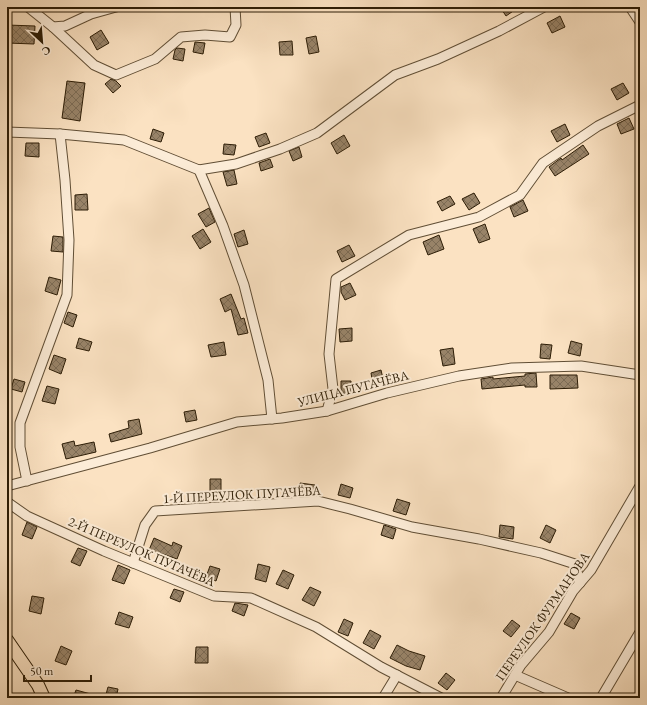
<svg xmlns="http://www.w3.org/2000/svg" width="647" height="705" font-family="'EB Garamond',serif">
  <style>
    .building { fill: url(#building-cross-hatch); stroke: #2d1d06 }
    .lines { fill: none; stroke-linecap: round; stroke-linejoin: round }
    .minor-casing { stroke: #604e35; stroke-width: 11 }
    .major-casing { stroke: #2d1d06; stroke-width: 14 }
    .minor { stroke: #fcecd7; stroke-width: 9 }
    .major { stroke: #fbe2c2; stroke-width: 12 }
    .labels { text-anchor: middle; stroke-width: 4; stroke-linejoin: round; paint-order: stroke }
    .street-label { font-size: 13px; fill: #2d1d06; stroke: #fcecd7 }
  </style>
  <defs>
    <pattern id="building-cross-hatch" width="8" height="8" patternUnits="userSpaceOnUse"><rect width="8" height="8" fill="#988368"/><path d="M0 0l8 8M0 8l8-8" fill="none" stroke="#7c6b54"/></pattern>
  </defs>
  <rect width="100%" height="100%" fill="#fbe2c2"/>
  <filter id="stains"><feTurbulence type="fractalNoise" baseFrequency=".005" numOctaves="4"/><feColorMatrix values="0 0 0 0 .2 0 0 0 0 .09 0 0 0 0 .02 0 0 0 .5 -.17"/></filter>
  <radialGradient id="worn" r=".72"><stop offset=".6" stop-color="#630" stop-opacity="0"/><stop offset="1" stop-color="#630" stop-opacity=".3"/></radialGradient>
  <g class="building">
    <polygon points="500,7 519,7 506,16"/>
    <polygon points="560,16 565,27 552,33 547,23"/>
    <polygon points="7,25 35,26 34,44 7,43"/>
    <polygon points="101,30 109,43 97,50 90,37"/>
    <polygon points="316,36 319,52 309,54 306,38"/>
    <polygon points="292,41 293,55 280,55 279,42"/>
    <polygon points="195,42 205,43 203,54 193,52"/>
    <polygon points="177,48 185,49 183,61 173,59 175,50"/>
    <polygon points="111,79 116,81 121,86 113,93 105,84"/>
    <polygon points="67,81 85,83 80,121 62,118"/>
    <polygon points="623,83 629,93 617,100 611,89"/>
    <polygon points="629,118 634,129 621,134 617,124"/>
    <polygon points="565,124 570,135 557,142 551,131"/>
    <polygon points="153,129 164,133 161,142 150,139"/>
    <polygon points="266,133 270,143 259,147 255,137"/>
    <polygon points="344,135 350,146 337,154 331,143"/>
    <polygon points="26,143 39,143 39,157 25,156"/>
    <polygon points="224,144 236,145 234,155 223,154"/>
    <polygon points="583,145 589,154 555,176 549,167 561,158 562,160"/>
    <polygon points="299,147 302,157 293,161 289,151"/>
    <polygon points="270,159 273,167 261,171 259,163"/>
    <polygon points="234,170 237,184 227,186 223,172"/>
    <polygon points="474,193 480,203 469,210 462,199"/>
    <polygon points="87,194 88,210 75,210 75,195"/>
    <polygon points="450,196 455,204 442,211 437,202"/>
    <polygon points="523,200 528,211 514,217 510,207"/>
    <polygon points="209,208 215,222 206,227 198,214"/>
    <polygon points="485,224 490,239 479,243 473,229"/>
    <polygon points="203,229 211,242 200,249 192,236"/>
    <polygon points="244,230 248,244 238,247 234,234"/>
    <polygon points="439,235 444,249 428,255 423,242"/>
    <polygon points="53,236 63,237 63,252 51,251"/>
    <polygon points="349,245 355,256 342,262 337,251"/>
    <polygon points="49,277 61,280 57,295 45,291"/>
    <polygon points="350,283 356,295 345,300 341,292 341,287"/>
    <polygon points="231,294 241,319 244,318 248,333 238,335 231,309 225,312 220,299"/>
    <polygon points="68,312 77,315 73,327 64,323"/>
    <polygon points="352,328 352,341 340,342 339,329"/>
    <polygon points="79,338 92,342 89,351 76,348"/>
    <polygon points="571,341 582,344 580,356 568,353"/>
    <polygon points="224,342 226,355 211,357 208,345"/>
    <polygon points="541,344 552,345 550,359 540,358"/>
    <polygon points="453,348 455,364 443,366 440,350"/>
    <polygon points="54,355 66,359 61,374 49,369"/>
    <polygon points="381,370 384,383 373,385 371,373"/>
    <polygon points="536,373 537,387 525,387 525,385 482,389 481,379 493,377 493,379 525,376 525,374"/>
    <polygon points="550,375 577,375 578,388 550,389"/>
    <polygon points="14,379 25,382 22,392 11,389"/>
    <polygon points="341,381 351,381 351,393 341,394"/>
    <polygon points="47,386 59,389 55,404 42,401"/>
    <polygon points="195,410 197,420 186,422 184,412"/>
    <polygon points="139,419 142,434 111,442 109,434 129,428 128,421"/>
    <polygon points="74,441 75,446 94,442 96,452 66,459 62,444"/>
    <polygon points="210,479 221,479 221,494 210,493"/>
    <polygon points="300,483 315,485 313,495 298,495"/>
    <polygon points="341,484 353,488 350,498 338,495"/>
    <polygon points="397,499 410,503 406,515 393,511"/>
    <polygon points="27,522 37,527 32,539 22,535"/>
    <polygon points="384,525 396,529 393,539 381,535"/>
    <polygon points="500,525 514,527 513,539 499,537"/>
    <polygon points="546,525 556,530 550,543 540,538"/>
    <polygon points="154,538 172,546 173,542 182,546 177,559 160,553 159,555 149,550"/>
    <polygon points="78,548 87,551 80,566 71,562"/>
    <polygon points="258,564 270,567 266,582 255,579"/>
    <polygon points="118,565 130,570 124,584 112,580"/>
    <polygon points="210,566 220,569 216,581 206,577"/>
    <polygon points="283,570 294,575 288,589 276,584"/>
    <polygon points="310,587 321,592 314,606 302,600"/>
    <polygon points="174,589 184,592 180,602 170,598"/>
    <polygon points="32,596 44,598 41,614 29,611"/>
    <polygon points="235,603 248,605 244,616 232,611"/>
    <polygon points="119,612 133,617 129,628 115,624"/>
    <polygon points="571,613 580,618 574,629 564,624"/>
    <polygon points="344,619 353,623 348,636 338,632"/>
    <polygon points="512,620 520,626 511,637 503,631"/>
    <polygon points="370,630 381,636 374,649 363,643"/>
    <polygon points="397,645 409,651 425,656 420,670 406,666 390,658"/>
    <polygon points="61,646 72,651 66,665 55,661"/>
    <polygon points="196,647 208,647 208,663 195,663"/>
    <polygon points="446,673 455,680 447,690 438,683"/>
    <polygon points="108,687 118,689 116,698 105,698"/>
    <polygon points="76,690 98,696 97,698 73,698"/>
  </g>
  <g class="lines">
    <defs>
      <g id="minor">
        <polyline points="28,7 53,27 65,26 91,14 116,7"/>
        <polyline points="630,7 640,22"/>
        <polyline points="53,27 94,65 116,75 155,59 181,37 205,35 230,37 236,25 235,7"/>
        <polyline points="7,132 60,134 124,140 199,170 236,164 280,149 317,133 395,75 438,59 499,31 544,7"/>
        <polyline points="199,170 223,226 244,285 268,380 272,419"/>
        <polyline points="327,411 333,389 329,354 336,279 409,235 479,217 520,195 543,163 598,126 640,105"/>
        <polyline points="27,481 20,447 20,423 67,295 69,240 65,180 60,134"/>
        <polyline points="7,486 150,448 237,422 282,418 327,411 387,393 459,376 512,368 581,366 640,375"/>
        <polyline points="7,502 27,516 104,551 214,596 251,598 316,627 381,667 441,698"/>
        <polyline points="133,563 145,525 155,511 318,501 350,509 412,527 479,539 541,553 575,564 580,583"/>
        <polyline points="515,675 568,698"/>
        <polyline points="383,698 397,675"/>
        <polyline points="501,698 521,665 549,632 573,591 591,570 640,486"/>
        <polyline points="601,698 640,632"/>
      </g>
      <polyline id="major" points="7,640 38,685 44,698"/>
    </defs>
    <use href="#minor" class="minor-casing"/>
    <use href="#major" class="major-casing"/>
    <use href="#minor" class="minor"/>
    <use href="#major" class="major"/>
  </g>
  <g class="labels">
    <g class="street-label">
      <text transform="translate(353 388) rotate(-14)" y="5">УЛИЦА ПУГАЧЁВА</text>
      <text transform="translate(242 494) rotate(-3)" y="5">1-Й ПЕРЕУЛОК ПУГАЧЁВА</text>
      <text transform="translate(142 551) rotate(23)" y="5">2-Й ПЕРЕУЛОК ПУГАЧЁВА</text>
      <text transform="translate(542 616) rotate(-55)" y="5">ПЕРЕУЛОК ФУРМАНОВА</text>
    </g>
  </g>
  <rect width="647" height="705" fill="none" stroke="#fbe2c2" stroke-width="24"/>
  <rect x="8" y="8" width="631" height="689" fill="none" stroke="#2d1d06" stroke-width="2"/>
  <rect x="12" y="12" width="623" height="681" fill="none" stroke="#2d1d06"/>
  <g transform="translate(42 42) rotate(154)" stroke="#fcecd7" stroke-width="3" paint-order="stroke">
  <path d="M0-3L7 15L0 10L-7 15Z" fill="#2d1d06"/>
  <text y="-6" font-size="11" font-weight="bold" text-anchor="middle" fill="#2d1d06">С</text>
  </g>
  <path d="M24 675v6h67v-6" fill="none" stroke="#2d1d06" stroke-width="2"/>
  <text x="30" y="675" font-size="12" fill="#2d1d06" stroke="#fcecd7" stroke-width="3" paint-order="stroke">50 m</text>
  <rect width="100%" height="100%" filter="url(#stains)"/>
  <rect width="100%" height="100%" fill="url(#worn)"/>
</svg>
